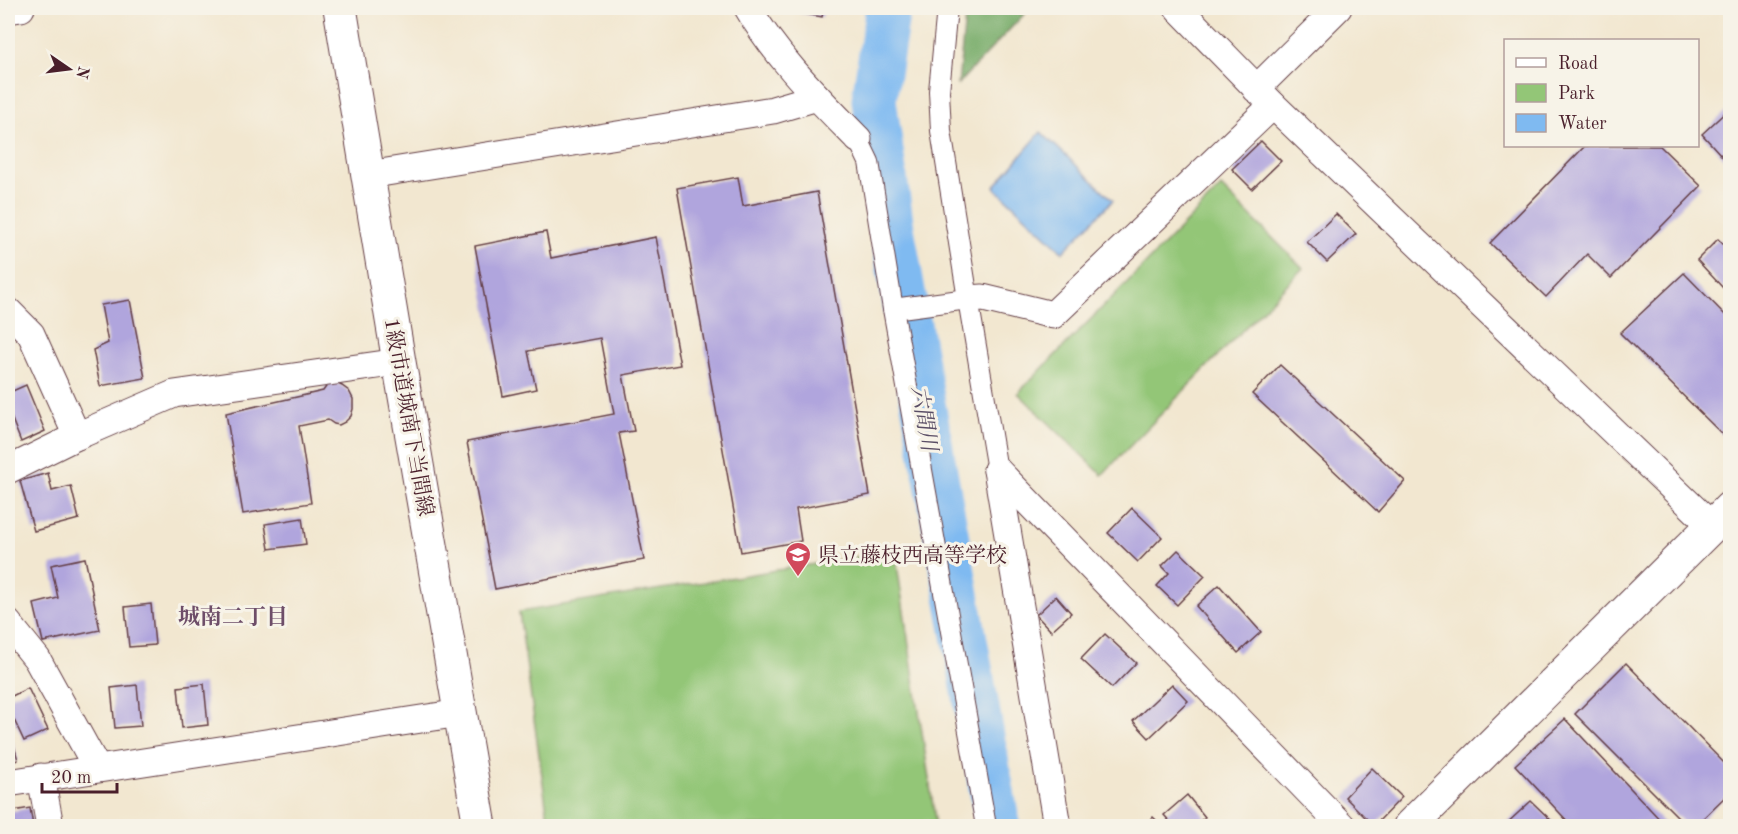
<svg xmlns="http://www.w3.org/2000/svg" width="1738" height="834" font-family="'Old Standard TT','Noto Serif JP',serif">
  <style>
    .green { fill: #93c677; stroke: #6e7251; stroke-width: 1.5 }
    .forest { fill: #76ab68; stroke: #60654a; stroke-width: 1.5 }
    .water { fill: #7fbaf1; stroke: #646c8e; stroke-width: 1.5 }
    .lines { fill: none; stroke-linecap: round; stroke-linejoin: round }
    .river { stroke: #7fbaf1; stroke-width: 45 }
    .building { fill: #b0a5dd }
    .pedestrian-casing { stroke: #633d44; stroke-width: 22 }
    .minor-casing { stroke: #633d44; stroke-width: 29 }
    .tertiary-casing { stroke: #633d44; stroke-width: 35 }
    .pedestrian { stroke: #fff; stroke-width: 20 }
    .minor { stroke: #fff; stroke-width: 27 }
    .tertiary { stroke: #fff; stroke-width: 33 }
    .labels { text-anchor: middle; stroke-width: 6; stroke-linejoin: round; paint-order: stroke }
    .street-label { font-size: 21px; fill: #4a1f2b; stroke: #f7f3e8 }
    .poi-label { font-size: 21px; fill: #4a1f2b; stroke: #f7f3e8; text-anchor: start }
    .water-label { font-size: 22px; font-style: italic; fill: #5a4e66; stroke: #f7f3e8 }
    .neighbourhood-label { font-size: 22px; font-weight: bold; fill: #6e4e69; stroke: #f7f3e8 }
  </style>
  <rect width="100%" height="100%" fill="#f7f3e8"/>
  <filter id="ink" filterUnits="userSpaceOnUse"><feTurbulence type="fractalNoise" baseFrequency=".0167" numOctaves="2"/><feDisplacementMap in="SourceGraphic" scale="12" xChannelSelector="R" yChannelSelector="G"/><feConvolveMatrix kernelMatrix="1 2 1 2 8 2 1 2 1" color-interpolation-filters="sRGB"/></filter>
  <filter id="wash" filterUnits="userSpaceOnUse"><feTurbulence type="fractalNoise" baseFrequency=".008" numOctaves="4" result="noise"/><feDisplacementMap in="SourceGraphic" scale="24" xChannelSelector="R" yChannelSelector="G"/><feGaussianBlur stdDeviation="1.35" result="paint"/><feColorMatrix in="noise" values="0 0 0 0 0 0 0 0 0 0 0 0 0 0 0 0 0 1.4 0 .05"/><feComposite in="paint" operator="in"/></filter>
  <g filter="url(#wash)">
    <rect width="100%" height="100%" fill="#f2e7d0"/>
    <g class="green">
      <polygon points="1221,187 1303,268 1102,475 1018,393"/>
      <polygon points="895,551 936,826 549,826 519,612"/>
    </g>
    <polygon class="forest" points="966,8 1030,8 958,84"/>
    <polygon class="water" points="1041,132 1113,200 1063,252 994,187"/>
    <g class="lines">
      <polyline class="river" points="888,8 874,100 892,229 998,826"/>
    </g>
    <g id="blocks">
      <g class="building">
        <polygon points="800,8 824,8 822,17 799,13"/>
        <polygon points="1730,108 1730,165 1702,134"/>
        <polygon points="1261,141 1281,161 1252,189 1232,169"/>
        <polygon points="1585,146 1660,146 1701,186 1611,278 1587,254 1546,297 1490,243"/>
        <polygon points="738,177 743,206 817,192 870,495 796,509 801,541 741,552 677,188"/>
        <polygon points="1336,214 1356,234 1327,262 1307,242"/>
        <polygon points="546,232 551,258 656,237 680,365 623,375 634,431 619,433 644,560 495,589 467,442 614,414 600,338 528,351 536,389 503,396 475,246"/>
        <polygon points="1718,239 1730,251 1730,281 1723,288 1697,260"/>
        <polygon points="1684,273 1730,320 1730,442 1620,333"/>
        <polygon points="130,300 145,378 100,386 93,350 108,343 101,305"/>
        <polygon points="1280,365 1405,481 1378,512 1252,394"/>
        <polygon points="336,383 342,386 349,391 353,399 353,409 351,416 345,422 339,425 334,424 328,420 299,426 311,503 243,514 226,413 323,391 328,384"/>
        <polygon points="26,385 45,431 21,442 8,409 8,393"/>
        <polygon points="48,473 52,491 71,486 79,519 34,531 20,481"/>
        <polygon points="1132,508 1162,537 1138,562 1108,533"/>
        <polygon points="302,518 306,544 269,549 265,524"/>
        <polygon points="1178,550 1205,576 1177,605 1157,586 1169,573 1162,566"/>
        <polygon points="85,558 100,630 43,642 34,604 58,598 51,565"/>
        <polygon points="1219,585 1261,632 1238,653 1196,606"/>
        <polygon points="1056,596 1071,613 1051,631 1036,615"/>
        <polygon points="151,604 155,645 129,647 125,607"/>
        <polygon points="1105,634 1136,663 1112,688 1081,659"/>
        <polygon points="1626,663 1730,769 1730,792 1695,826 1687,826 1575,714"/>
        <polygon points="204,684 208,725 182,728 178,687"/>
        <polygon points="1172,684 1188,701 1149,738 1133,721"/>
        <polygon points="137,685 141,726 115,728 111,688"/>
        <polygon points="28,688 48,730 24,741 8,707 8,698"/>
        <polygon points="1565,719 1666,826 1572,826 1515,765"/>
        <polygon points="9,728 18,760 8,763 8,729"/>
        <polygon points="1372,768 1402,797 1374,826 1345,797"/>
        <polygon points="1187,795 1205,817 1194,826 1174,826 1164,815"/>
        <polygon points="1531,801 1557,826 1504,826"/>
        <polygon points="30,808 33,826 8,826 8,812"/>
        <polygon points="1153,817 1162,826 1145,826"/>
      </g>
    </g>
  </g>
  <g filter="url(#ink)">
    <use href="#blocks" fill-opacity="0" stroke="#633d44" stroke-width="1.5"/>
    <g class="lines">
      <defs>
        <g id="pedestrian">
          <polyline points="947,8 939,91 941,131 968,299 997,470"/>
          <polyline points="858,139 869,162 893,309 986,826"/>
          <polyline points="893,309 968,299"/>
        </g>
        <g id="minor">
          <path d="M748 8C776 57 818 98 858 139"/>
          <polyline points="1178,8 1273,105 1712,526"/>
          <polyline points="8,10 21,8"/>
          <polyline points="1256,89 1338,8"/>
          <polyline points="368,175 773,110 817,97"/>
          <polyline points="968,299 983,298 1053,315 1273,105"/>
          <polyline points="8,311 31,334 77,436 174,394 399,362"/>
          <polyline points="8,470 77,436"/>
          <polyline points="997,470 1342,826"/>
          <polyline points="997,470 1057,826"/>
          <polyline points="8,623 37,659 97,768"/>
          <polyline points="41,777 50,826"/>
          <polyline points="8,783 460,713"/>
        </g>
        <g id="tertiary">
          <polyline points="340,8 399,362 480,826"/>
          <polyline points="1410,826 1730,508"/>
        </g>
      </defs>
      <use href="#pedestrian" class="pedestrian-casing"/>
      <use href="#minor" class="minor-casing"/>
      <use href="#tertiary" class="tertiary-casing"/>
      <use href="#pedestrian" class="pedestrian"/>
      <use href="#minor" class="minor"/>
      <use href="#tertiary" class="tertiary"/>
    </g>
  </g>
  <defs>
    <symbol id="school-pin" viewBox="-11 -11 22 30"><path d="M0 17L-7.5 6A9.5 9.5 0 1 1 7.5 6Z" fill="#d1495b" stroke="#f7f3e8"/><path d="M0-5L7-2L0 1L-7-2ZM-4 1L0 2.5L4 1V4Q0 6-4 4Z" fill="#fff"/></symbol>
  </defs>
  <g fill-rule="evenodd">
    <use href="#school-pin" x="783" y="540" width="30" height="40"/>
  </g>
  <g class="labels">
    <g class="street-label">
      <text transform="translate(409 417) rotate(80)" y="7">1級市道城南下当間線</text>
    </g>
    <g class="poi-label">
      <text x="818" y="562">県立藤枝西高等学校</text>
    </g>
    <g class="water-label">
      <text transform="translate(925 418) rotate(80)" y="8">六間川</text>
    </g>
    <g class="neighbourhood-label">
      <text x="233" y="624">城南二丁目</text>
    </g>
  </g>
  <rect width="1738" height="834" fill="none" stroke="#f7f3e8" stroke-width="30"/>
  <rect x="1504" y="39" width="195" height="108" fill="#f7f3e8" stroke="#b29e9c" stroke-width="1.5"/>
  <rect x="1516" y="58" width="30" height="9" fill="#ffffff" stroke="#b29e9c" stroke-width="1.5"/>
  <text x="1558" y="69" font-size="18" fill="#4a1f2b">Road</text>
  <rect x="1516" y="84" width="30" height="18" fill="#93c677" stroke="#b29e9c" stroke-width="1.5"/>
  <text x="1558" y="99" font-size="18" fill="#4a1f2b">Park</text>
  <rect x="1516" y="114" width="30" height="18" fill="#7fbaf1" stroke="#b29e9c" stroke-width="1.5"/>
  <text x="1558" y="129" font-size="18" fill="#4a1f2b">Water</text>
  <g transform="translate(69 69) rotate(104)" stroke="#f7f3e8" stroke-width="4.5" paint-order="stroke">
  <path d="M0-4.5L10 22L0 15L-10 22Z" fill="#4a1f2b"/>
  <text y="-9" font-size="16" font-weight="bold" text-anchor="middle" fill="#4a1f2b">N</text>
  </g>
  <path d="M42 783v9h75v-9" fill="none" stroke="#4a1f2b" stroke-width="3"/>
  <text x="51" y="783" font-size="18" fill="#4a1f2b" stroke="#f7f3e8" stroke-width="4.5" paint-order="stroke">20 m</text>
</svg>
